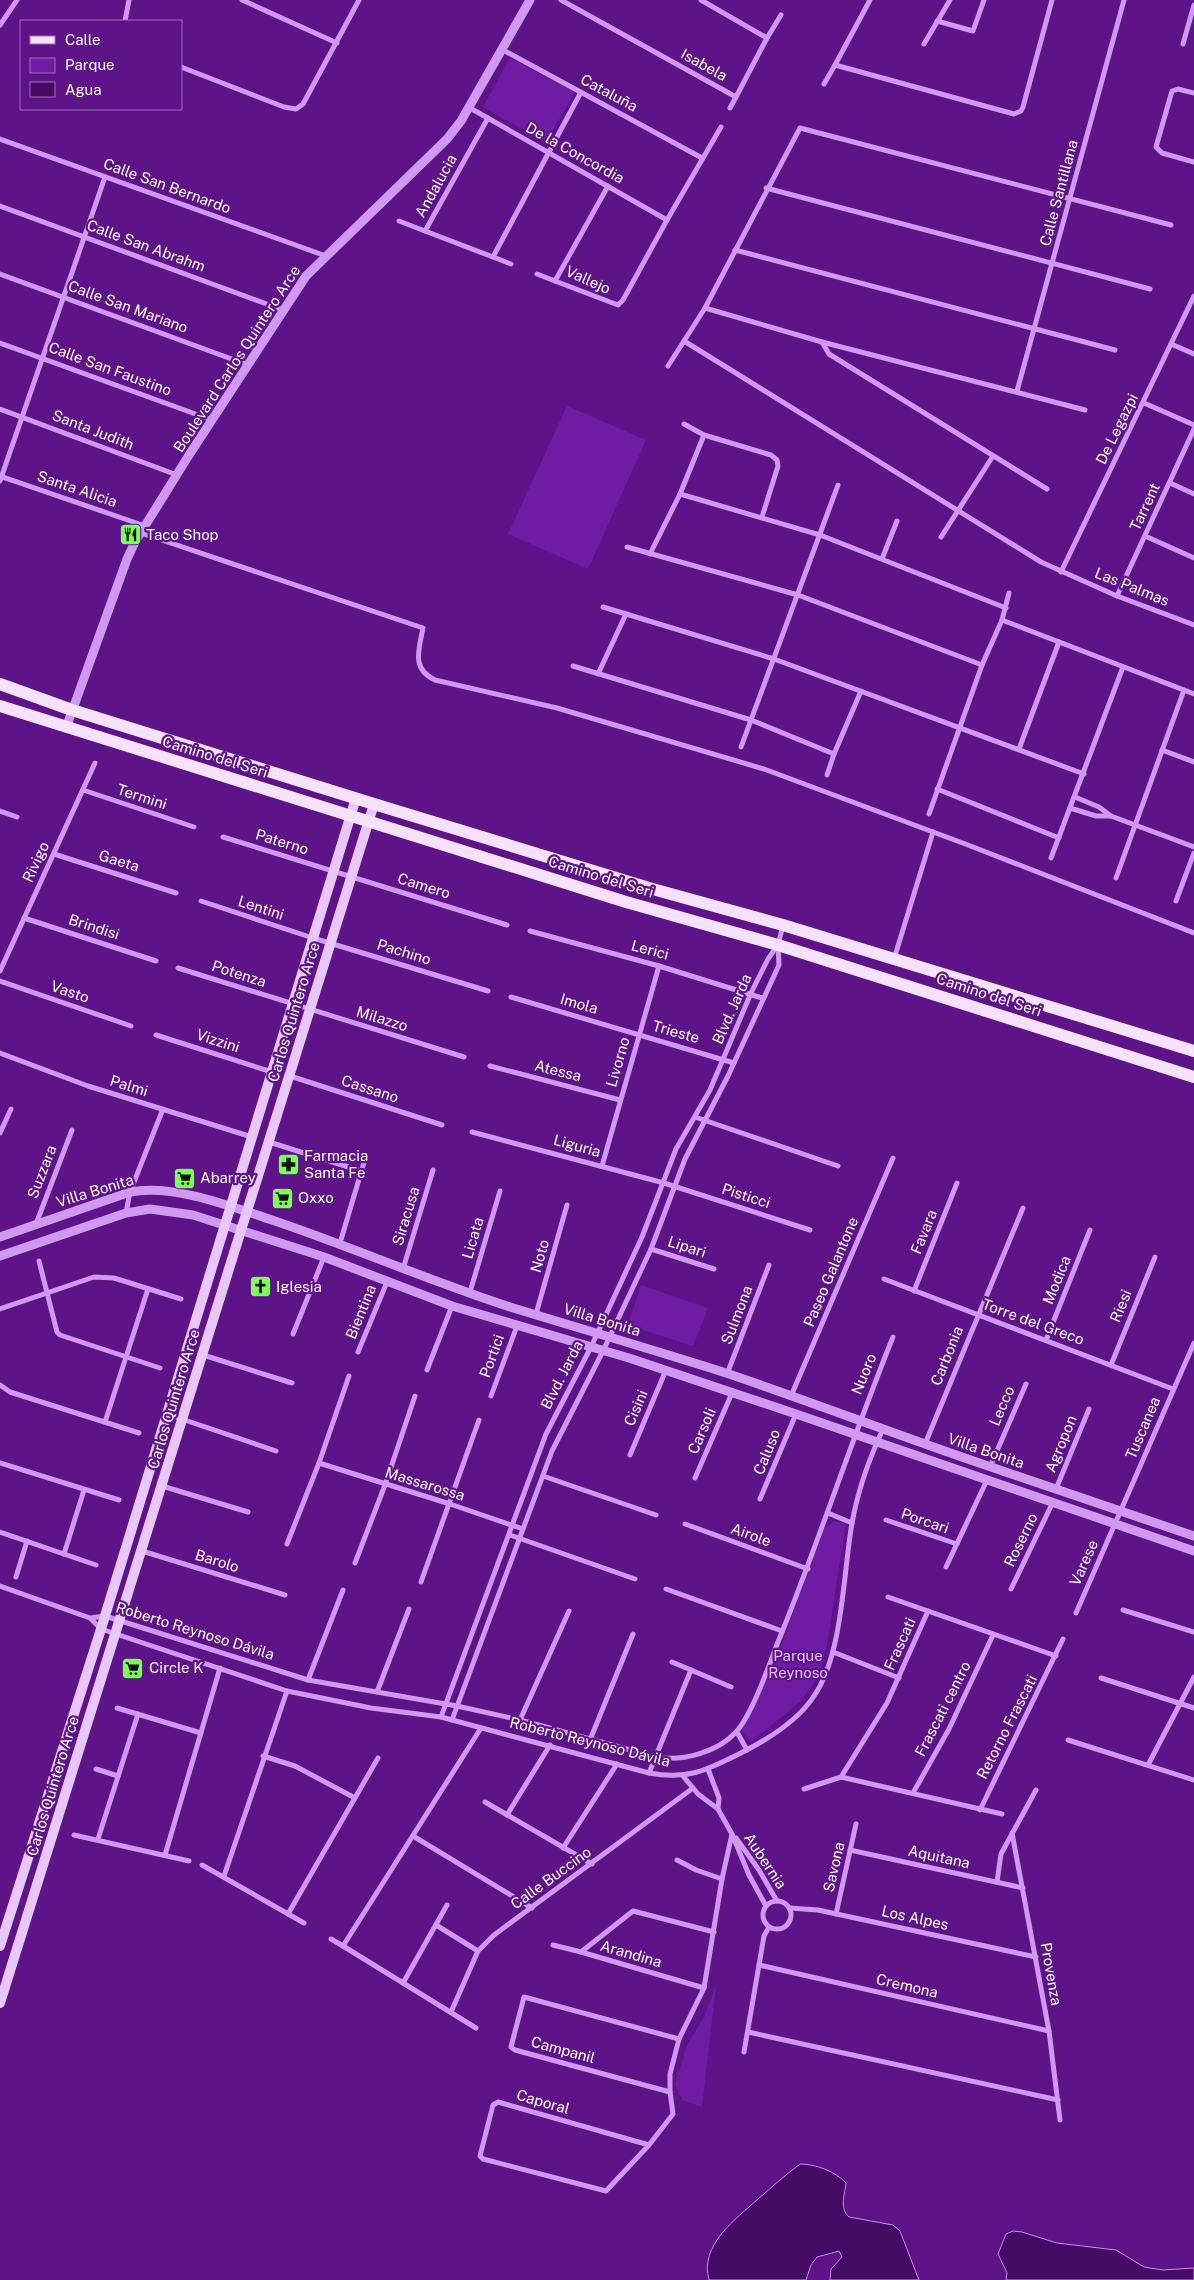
<svg xmlns="http://www.w3.org/2000/svg" width="1194" height="2280" font-family="'Public Sans',sans-serif">
  <style>
    .green { fill: #6f1ba3 }
    .water { fill: #450c65; stroke: #ca8bf3 }
    .lines { fill: none; stroke-linecap: round; stroke-linejoin: round }
    .minor { stroke: #cf99f0; stroke-width: 5 }
    .tertiary { stroke: #cf99f0; stroke-width: 9 }
    .secondary { stroke: #e8c7fb; stroke-width: 10 }
    .primary { stroke: #f6e2ff; stroke-width: 12 }
    .labels { text-anchor: middle; stroke-width: 4.5; stroke-linejoin: round; paint-order: stroke }
    .street-label { font-size: 15px; fill: #fff; stroke: #5e1389 }
    .poi-label { font-size: 15px; fill: #fff; stroke: #5e1389; text-anchor: start }
    .park-label { font-size: 15px; fill: #e4bffc; stroke: #5e1389 }
  </style>
  <rect width="100%" height="100%" fill="#5e1389"/>
  <g class="green">
    <polygon points="510,58 575,92 546,143 483,107"/>
    <polygon points="567,406 646,440 588,569 508,534"/>
    <polygon points="641,1285 708,1308 693,1346 628,1325"/>
    <polygon points="834,1521 846,1523 827,1645 818,1677 800,1702 751,1742 742,1732 743,1724 753,1710 775,1662 825,1528"/>
    <polygon points="716,1985 702,2107 682,2100 675,2084 687,2045 704,2017"/>
  </g>
  <g class="water">
    <path d="M800 2164C815 2164 835 2171 846 2183 845 2194 839 2208 849 2217L893 2225 900 2231 919 2280H830L831 2269 842 2257 839 2251 817 2257 811 2265 806 2280H709C699 2245 736 2219 758 2199 772 2187 785 2175 800 2164Z"/>
    <polygon points="1013,2231 1022,2232 1057,2243 1116,2250 1144,2267 1163,2270 1194,2268 1194,2280 1006,2280 1007,2273 998,2254 1006,2234"/>
  </g>
  <g class="lines">
    <g class="minor">
      <polyline points="242,0 337,43"/>
      <polyline points="561,0 736,97 767,38 701,0"/>
      <polyline points="870,0 835,65 1014,114 1021,111 1023,107 1052,0"/>
      <polyline points="125,21 129,0"/>
      <polyline points="937,21 973,31 984,0"/>
      <polyline points="0,25 17,0"/>
      <polyline points="767,38 781,15"/>
      <polyline points="924,44 950,0"/>
      <polyline points="1183,44 1194,5"/>
      <polyline points="503,50 702,158"/>
      <polyline points="181,67 284,107 296,109 303,104 359,0"/>
      <polyline points="824,84 835,65"/>
      <polyline points="1194,93 1178,89 1172,91 1156,147 1162,153 1194,162"/>
      <polyline points="470,108 667,220"/>
      <polyline points="730,108 736,97"/>
      <polyline points="488,118 425,231 493,257 581,92"/>
      <polyline points="0,139 326,256"/>
      <polyline points="608,186 555,281 618,305 623,300 667,220 721,127"/>
      <polyline points="766,188 1150,289"/>
      <polyline points="0,206 283,310"/>
      <polyline points="399,221 425,231"/>
      <polyline points="1171,225 800,128 705,308 684,341 1041,562 1117,596 1194,625"/>
      <polyline points="735,250 1115,350"/>
      <polyline points="493,257 511,264"/>
      <polyline points="0,274 248,365"/>
      <polyline points="537,274 555,281"/>
      <polyline points="705,308 822,342 1085,410"/>
      <polyline points="822,342 829,354 1047,489"/>
      <polyline points="0,343 212,420"/>
      <polyline points="1171,344 1194,354"/>
      <polyline points="668,366 684,341"/>
      <polyline points="1017,391 1124,0"/>
      <polyline points="1144,403 1194,425"/>
      <polyline points="0,409 177,475"/>
      <polyline points="684,424 704,435 771,455 777,460 778,466 762,517"/>
      <polyline points="0,476 145,526"/>
      <polyline points="0,481 105,177"/>
      <polyline points="1170,483 1194,494"/>
      <polyline points="680,494 820,535 1006,608"/>
      <path d="M141 533 423 628C419 649 411 669 435 680L557 708 764 769 968 845 1194 933"/>
      <polyline points="1145,536 1194,558"/>
      <polyline points="941,537 993,456"/>
      <polyline points="627,547 798,595 982,665"/>
      <polyline points="650,554 680,494 704,435"/>
      <polyline points="882,559 897,521"/>
      <polyline points="1061,572 1194,296"/>
      <polyline points="1117,596 1194,429"/>
      <polyline points="603,607 774,659 1084,774"/>
      <polyline points="1002,620 1194,694"/>
      <polyline points="573,666 751,720 834,754"/>
      <polyline points="598,674 626,614"/>
      <polyline points="741,747 838,485"/>
      <polyline points="1019,749 1059,642"/>
      <polyline points="1162,750 1194,762"/>
      <polyline points="827,775 834,754 861,691"/>
      <polyline points="937,789 1059,838"/>
      <polyline points="83,790 194,827"/>
      <polyline points="1075,797 1099,807 1111,816 1194,847"/>
      <polyline points="1070,808 1096,816 1110,816"/>
      <polyline points="0,811 17,817"/>
      <polyline points="929,814 982,665 1002,620 1009,593"/>
      <polyline points="223,837 507,925"/>
      <polyline points="54,854 176,893"/>
      <polyline points="1051,858 1123,667"/>
      <polyline points="1116,878 1184,690"/>
      <polyline points="201,901 313,938 488,991"/>
      <polyline points="1176,901 1194,853"/>
      <polyline points="24,918 156,961"/>
      <polyline points="530,931 659,966 762,998"/>
      <polyline points="894,959 933,832"/>
      <polyline points="178,968 464,1057"/>
      <polyline points="0,971 95,763"/>
      <polyline points="0,981 131,1026"/>
      <polyline points="511,997 734,1063"/>
      <polyline points="156,1035 272,1072"/>
      <polyline points="0,1053 88,1086 252,1137"/>
      <polyline points="490,1066 620,1100"/>
      <polyline points="290,1076 442,1125"/>
      <polyline points="695,1117 838,1166"/>
      <polyline points="472,1132 664,1183 810,1230"/>
      <polyline points="0,1133 11,1109"/>
      <polyline points="269,1142 361,1171"/>
      <polyline points="602,1166 659,966"/>
      <polyline points="126,1213 130,1192 163,1109"/>
      <polyline points="36,1224 72,1130"/>
      <polyline points="340,1243 365,1159"/>
      <polyline points="651,1249 714,1269"/>
      <polyline points="39,1261 57,1332 60,1335 160,1368"/>
      <polyline points="403,1269 433,1170"/>
      <polyline points="884,1279 1173,1389"/>
      <polyline points="914,1291 957,1183"/>
      <polyline points="470,1292 500,1191"/>
      <polyline points="0,1309 94,1277 114,1278 181,1299"/>
      <polyline points="536,1314 567,1205"/>
      <polyline points="293,1334 324,1257"/>
      <polyline points="1046,1340 1090,1230"/>
      <polyline points="358,1352 387,1282"/>
      <polyline points="203,1355 292,1383"/>
      <polyline points="1111,1365 1155,1257"/>
      <polyline points="427,1370 452,1306"/>
      <polyline points="727,1374 769,1265"/>
      <polyline points="0,1385 10,1392 139,1433"/>
      <polyline points="491,1396 517,1326"/>
      <polyline points="791,1396 893,1158"/>
      <polyline points="167,1414 276,1451"/>
      <polyline points="105,1422 148,1289"/>
      <polyline points="925,1444 1023,1208"/>
      <polyline points="630,1455 666,1370"/>
      <polyline points="0,1463 119,1500"/>
      <polyline points="319,1463 450,1504 523,1529"/>
      <polyline points="990,1467 1026,1384"/>
      <polyline points="543,1476 656,1515"/>
      <polyline points="695,1478 732,1393"/>
      <polyline points="162,1486 248,1512"/>
      <polyline points="1056,1489 1089,1409"/>
      <polyline points="760,1499 796,1414"/>
      <polyline points="828,1513 852,1523"/>
      <polyline points="886,1520 957,1544"/>
      <polyline points="685,1524 808,1569"/>
      <polyline points="0,1532 96,1565"/>
      <polyline points="510,1535 635,1579"/>
      <polyline points="287,1544 319,1463 349,1376"/>
      <polyline points="142,1551 285,1595"/>
      <polyline points="64,1554 84,1490"/>
      <polyline points="355,1563 385,1485 415,1396"/>
      <polyline points="946,1567 987,1480"/>
      <polyline points="16,1577 27,1541"/>
      <polyline points="421,1582 479,1420"/>
      <path d="M0 1586 90 1618 101 1629 287 1691 371 1708 441 1717 649 1773C687 1780 705 1771 739 1754 765 1741 798 1721 814 1696 843 1654 843 1574 852 1523 858 1490 869 1459 883 1429"/>
      <polyline points="666,1589 782,1631"/>
      <polyline points="1011,1589 1053,1502"/>
      <polyline points="888,1597 1056,1656"/>
      <polyline points="1123,1610 1194,1632"/>
      <polyline points="1076,1613 1194,1343"/>
      <path d="M90 1618 105 1616 308 1680 457 1706 520 1720 656 1757C682 1762 718 1752 736 1732 752 1715 769 1665 778 1642 819 1542 852 1438 893 1337"/>
      <polyline points="833,1652 899,1678"/>
      <polyline points="672,1662 731,1687"/>
      <polyline points="1101,1678 1194,1708"/>
      <polyline points="308,1680 343,1590"/>
      <polyline points="377,1692 409,1609"/>
      <polyline points="117,1708 201,1733"/>
      <polyline points="441,1717 546,1434 591,1347 642,1237 676,1149 710,1090 751,993 768,959 777,946"/>
      <polyline points="452,1720 552,1451 603,1351 651,1249 685,1159 728,1076 779,965 778,945 783,925"/>
      <polyline points="520,1720 569,1611"/>
      <polyline points="737,1732 747,1750"/>
      <polyline points="590,1740 633,1634"/>
      <polyline points="1068,1740 1194,1780"/>
      <polyline points="263,1756 295,1766 355,1798"/>
      <polyline points="1148,1765 1194,1677"/>
      <polyline points="96,1769 118,1776"/>
      <polyline points="708,1769 719,1798 718,1809"/>
      <polyline points="649,1773 691,1670"/>
      <polyline points="683,1776 698,1794 718,1809 732,1834 749,1875 766,1906"/>
      <polyline points="841,1777 887,1703 928,1611"/>
      <polyline points="804,1789 841,1777 1002,1814"/>
      <polyline points="913,1793 949,1729 993,1635"/>
      <polyline points="485,1802 592,1864"/>
      <polyline points="980,1810 1063,1639"/>
      <polyline points="507,1815 550,1745"/>
      <polyline points="1012,1833 1049,2031 1060,2120"/>
      <polyline points="74,1835 189,1861"/>
      <polyline points="413,1836 532,1908"/>
      <polyline points="736,1838 759,1870 777,1901"/>
      <polyline points="98,1839 138,1714"/>
      <polyline points="563,1848 617,1764"/>
      <polyline points="850,1850 1023,1888"/>
      <polyline points="165,1855 220,1668"/>
      <polyline points="677,1860 696,1870 722,1879"/>
      <polyline points="202,1865 304,1923"/>
      <polyline points="224,1876 287,1691"/>
      <polyline points="997,1882 1001,1854 1036,1790"/>
      <circle cx="777" cy="1915" r="14"/>
      <polyline points="789,1908 818,1910 1036,1957"/>
      <polyline points="288,1914 378,1758"/>
      <polyline points="836,1914 856,1824"/>
      <polyline points="436,1925 478,1951"/>
      <polyline points="331,1939 343,1946 481,1728"/>
      <polyline points="553,1945 581,1952"/>
      <polyline points="343,1946 476,2028"/>
      <polyline points="759,1965 1049,2031"/>
      <polyline points="403,1983 447,1905"/>
      <polyline points="704,1988 581,1952 633,1911 714,1932"/>
      <polyline points="451,2012 478,1951 494,1935 693,1788"/>
      <polyline points="748,2032 1058,2100"/>
      <polyline points="744,2052 764,1936 769,1927"/>
      <polyline points="670,2092 515,2050 511,2047 524,1997 679,2039"/>
      <polyline points="649,2145 498,2102 493,2105 480,2156 483,2159 606,2191 649,2145 673,2114 670,2092 670,2074 679,2039 704,1988 722,1879 732,1834"/>
    </g>
    <g class="tertiary">
      <polyline points="66,728 127,559 135,542 189,455 306,276 447,139 461,121 530,0"/>
      <path d="M0 1237 130 1192C174 1184 230 1206 272 1220 352 1247 430 1281 510 1307 582 1329 654 1350 726 1373 815 1403 902 1437 991 1467 1059 1490 1126 1513 1194 1536"/>
      <polyline points="0,1256 126,1213 150,1209 193,1215 324,1257 452,1306 629,1358 796,1414 1194,1551"/>
    </g>
    <g class="secondary">
      <polyline points="0,1946 101,1629 356,798"/>
      <polyline points="0,2003 374,804"/>
    </g>
    <g class="primary">
      <polyline points="0,684 72,710 374,804 649,888 783,925 1194,1051"/>
      <polyline points="0,706 626,902 778,945 1194,1077"/>
    </g>
  </g>
  <defs>
    <symbol id="restaurant-square" viewBox="-11 -11 22 22"><rect x="-9" y="-9" width="18" height="18" rx="4" fill="#7dff58" stroke="#5e1389"/><path d="M-5-6h1v4h1v-4h1v4h1v-4h1v5L-1.5 .5V6h-2V.5L-5-1ZM5-6V6H3V1.5H1.5Q1.5-4 5-6Z" fill="#111"/></symbol>
    <symbol id="pharmacy-square" viewBox="-11 -11 22 22"><rect x="-9" y="-9" width="18" height="18" rx="4" fill="#7dff58" stroke="#5e1389"/><path d="M-2-6h4v4h4v4h-4v4h-4v-4h-4v-4h4Z" fill="#111"/></symbol>
    <symbol id="supermarket-square" viewBox="-11 -11 22 22"><rect x="-9" y="-9" width="18" height="18" rx="4" fill="#7dff58" stroke="#5e1389"/><path d="M-6-5.5h2.5l.6 2H6L4.5 2H-2.5L-4.4-4H-6ZM-1.5 3.2a1.3 1.3 0 1 0 .1 0ZM3 3.2a1.3 1.3 0 1 0 .1 0Z" fill="#111"/></symbol>
    <symbol id="church-square" viewBox="-11 -11 22 22"><rect x="-9" y="-9" width="18" height="18" rx="4" fill="#7dff58" stroke="#5e1389"/><path d="M-1.2-6h2.4v3.5h3.3v2.4h-3.3V6h-2.4V-.1h-3.3v-2.4h3.3Z" fill="#111"/></symbol>
  </defs>
  <g fill-rule="evenodd">
    <use href="#restaurant-square" x="118" y="522" width="25" height="25"/>
    <use href="#pharmacy-square" x="276" y="1152" width="25" height="25"/>
    <use href="#supermarket-square" x="172" y="1166" width="25" height="25"/>
    <use href="#supermarket-square" x="270" y="1186" width="25" height="25"/>
    <use href="#church-square" x="248" y="1274" width="25" height="25"/>
    <use href="#supermarket-square" x="120" y="1656" width="25" height="25"/>
  </g>
  <g class="labels">
    <g class="street-label">
      <text transform="translate(704 65) rotate(29)" y="5">Isabela</text>
      <text transform="translate(609 93) rotate(28)" y="5">Cataluña</text>
      <text transform="translate(575 153) rotate(29)" y="5">De la Concordia</text>
      <text transform="translate(167 186) rotate(20)" y="5">Calle San Bernardo</text>
      <text transform="translate(436 186) rotate(-61)" y="5">Andalucia</text>
      <text transform="translate(1059 193) rotate(-75)" y="5">Calle Santillana</text>
      <text transform="translate(146 246) rotate(20)" y="5">Calle San Abrahm</text>
      <text transform="translate(588 280) rotate(24)" y="5">Vallejo</text>
      <text transform="translate(128 307) rotate(20)" y="5">Calle San Mariano</text>
      <text transform="translate(237 359) rotate(-57)" y="5">Boulevard Carlos Quintero Arce</text>
      <text transform="translate(110 369) rotate(20)" y="5">Calle San Faustino</text>
      <text transform="translate(1117 429) rotate(-64)" y="5">De Legazpi</text>
      <text transform="translate(93 430) rotate(21)" y="5">Santa Judith</text>
      <text transform="translate(77 489) rotate(19)" y="5">Santa Alicia</text>
      <text transform="translate(1145 507) rotate(-65)" y="5">Tarrent</text>
      <text transform="translate(1132 587) rotate(22)" y="5">Las Palmas</text>
      <text transform="translate(215 757) rotate(17)" y="5">Camino del Seri</text>
      <text transform="translate(142 797) rotate(18)" y="5">Termini</text>
      <text transform="translate(282 842) rotate(17)" y="5">Paterno</text>
      <text transform="translate(119 861) rotate(17)" y="5">Gaeta</text>
      <text transform="translate(36 862) rotate(-65)" y="5">Rivigo</text>
      <text transform="translate(601 877) rotate(17)" y="5">Camino del Seri</text>
      <text transform="translate(424 886) rotate(17)" y="5">Camero</text>
      <text transform="translate(261 908) rotate(18)" y="5">Lentini</text>
      <text transform="translate(94 927) rotate(18)" y="5">Brindisi</text>
      <text transform="translate(650 950) rotate(15)" y="5">Lerici</text>
      <text transform="translate(404 952) rotate(17)" y="5">Pachino</text>
      <text transform="translate(239 974) rotate(18)" y="5">Potenza</text>
      <text transform="translate(70 992) rotate(19)" y="5">Vasto</text>
      <text transform="translate(989 995) rotate(18)" y="5">Camino del Seri</text>
      <text transform="translate(579 1004) rotate(16)" y="5">Imola</text>
      <text transform="translate(732 1009) rotate(-66)" y="5">Blvd. Jarda</text>
      <text transform="translate(294 1012) rotate(-73)" y="5">Carlos Quintero Arce</text>
      <text transform="translate(382 1019) rotate(17)" y="5">Milazzo</text>
      <text transform="translate(676 1032) rotate(16)" y="5">Trieste</text>
      <text transform="translate(218 1041) rotate(18)" y="5">Vizzini</text>
      <text transform="translate(618 1062) rotate(-74)" y="5">Livorno</text>
      <text transform="translate(558 1071) rotate(14)" y="5">Atessa</text>
      <text transform="translate(129 1086) rotate(17)" y="5">Palmi</text>
      <text transform="translate(370 1089) rotate(18)" y="5">Cassano</text>
      <text transform="translate(577 1146) rotate(15)" y="5">Liguria</text>
      <text transform="translate(42 1172) rotate(-69)" y="5">Suzzara</text>
      <text transform="translate(95 1191) rotate(-17)" y="5">Villa Bonita</text>
      <text transform="translate(746 1196) rotate(18)" y="5">Pisticci</text>
      <text transform="translate(406 1216) rotate(-73)" y="5">Siracusa</text>
      <text transform="translate(924 1232) rotate(-68)" y="5">Favara</text>
      <text transform="translate(473 1238) rotate(-74)" y="5">Licata</text>
      <text transform="translate(687 1247) rotate(18)" y="5">Lipari</text>
      <text transform="translate(540 1256) rotate(-74)" y="5">Noto</text>
      <text transform="translate(831 1272) rotate(-67)" y="5">Paseo Galantone</text>
      <text transform="translate(1057 1280) rotate(-68)" y="5">Modica</text>
      <text transform="translate(1121 1306) rotate(-68)" y="5">Riesi</text>
      <text transform="translate(361 1312) rotate(-68)" y="5">Bientina</text>
      <text transform="translate(737 1315) rotate(-69)" y="5">Sulmona</text>
      <text transform="translate(602 1320) rotate(17)" y="5">Villa Bonita</text>
      <text transform="translate(1033 1322) rotate(20)" y="5">Torre del Greco</text>
      <text transform="translate(492 1356) rotate(-70)" y="5">Portici</text>
      <text transform="translate(947 1356) rotate(-68)" y="5">Carbonia</text>
      <text transform="translate(864 1374) rotate(-68)" y="5">Nuoro</text>
      <text transform="translate(562 1375) rotate(-63)" y="5">Blvd. Jarda</text>
      <text transform="translate(174 1399) rotate(-73)" y="5">Carlos Quintero Arce</text>
      <text transform="translate(1002 1406) rotate(-67)" y="5">Lecco</text>
      <text transform="translate(636 1408) rotate(-67)" y="5">Cisini</text>
      <text transform="translate(1143 1428) rotate(-67)" y="5">Tuscanea</text>
      <text transform="translate(702 1431) rotate(-67)" y="5">Carsoli</text>
      <text transform="translate(1061 1444) rotate(-68)" y="5">Agropon</text>
      <text transform="translate(986 1451) rotate(19)" y="5">Villa Bonita</text>
      <text transform="translate(767 1452) rotate(-68)" y="5">Caluso</text>
      <text transform="translate(425 1484) rotate(17)" y="5">Massarossa</text>
      <text transform="translate(925 1521) rotate(19)" y="5">Porcari</text>
      <text transform="translate(751 1535) rotate(20)" y="5">Airole</text>
      <text transform="translate(1021 1540) rotate(-64)" y="5">Roserno</text>
      <text transform="translate(217 1561) rotate(17)" y="5">Barolo</text>
      <text transform="translate(1084 1563) rotate(-66)" y="5">Varese</text>
      <text transform="translate(195 1631) rotate(17)" y="5">Roberto Reynoso Dávila</text>
      <text transform="translate(900 1644) rotate(-66)" y="5">Frascati</text>
      <text transform="translate(943 1709) rotate(-63)" y="5">Frascati centro</text>
      <text transform="translate(1007 1727) rotate(-63)" y="5">Retorno Frascati</text>
      <text transform="translate(590 1742) rotate(14)" y="5">Roberto Reynoso Dávila</text>
      <text transform="translate(53 1786) rotate(-73)" y="5">Carlos Quintero Arce</text>
      <text transform="translate(939 1857) rotate(12)" y="5">Aquitana</text>
      <text transform="translate(765 1861) rotate(56)" y="5">Aubernia</text>
      <text transform="translate(834 1867) rotate(-77)" y="5">Savona</text>
      <text transform="translate(551 1878) rotate(-36)" y="5">Calle Buccino</text>
      <text transform="translate(915 1918) rotate(12)" y="5">Los Alpes</text>
      <text transform="translate(631 1954) rotate(16)" y="5">Arandina</text>
      <text transform="translate(1051 1974) rotate(80)" y="5">Provenza</text>
      <text transform="translate(907 1986) rotate(13)" y="5">Cremona</text>
      <text transform="translate(563 2050) rotate(15)" y="5">Campanil</text>
      <text transform="translate(543 2102) rotate(16)" y="5">Caporal</text>
    </g>
    <g class="poi-label">
      <text x="146" y="540">Taco Shop</text>
      <text x="304" y="1161">Farmacia<tspan x="304" dy="17">Santa Fe</tspan></text>
      <text x="200" y="1183">Abarrey</text>
      <text x="298" y="1203">Oxxo</text>
      <text x="276" y="1292">Iglesia</text>
      <text x="149" y="1673">Circle K</text>
    </g>
    <g class="park-label">
      <text x="798" y="1661">Parque<tspan x="798" dy="17">Reynoso</tspan></text>
    </g>
  </g>
  <rect x="20" y="20" width="162" height="90" fill="#5e1389" stroke="#9e71b8"/>
  <rect x="30" y="36" width="25" height="8" fill="#f6e2ff" stroke="#9e71b8"/>
  <text x="65" y="45" font-size="15" fill="#ffffff">Calle</text>
  <rect x="30" y="58" width="25" height="15" fill="#6f1ba3" stroke="#9e71b8"/>
  <text x="65" y="70" font-size="15" fill="#ffffff">Parque</text>
  <rect x="30" y="82" width="25" height="15" fill="#450c65" stroke="#9e71b8"/>
  <text x="65" y="95" font-size="15" fill="#ffffff">Agua</text>
</svg>
